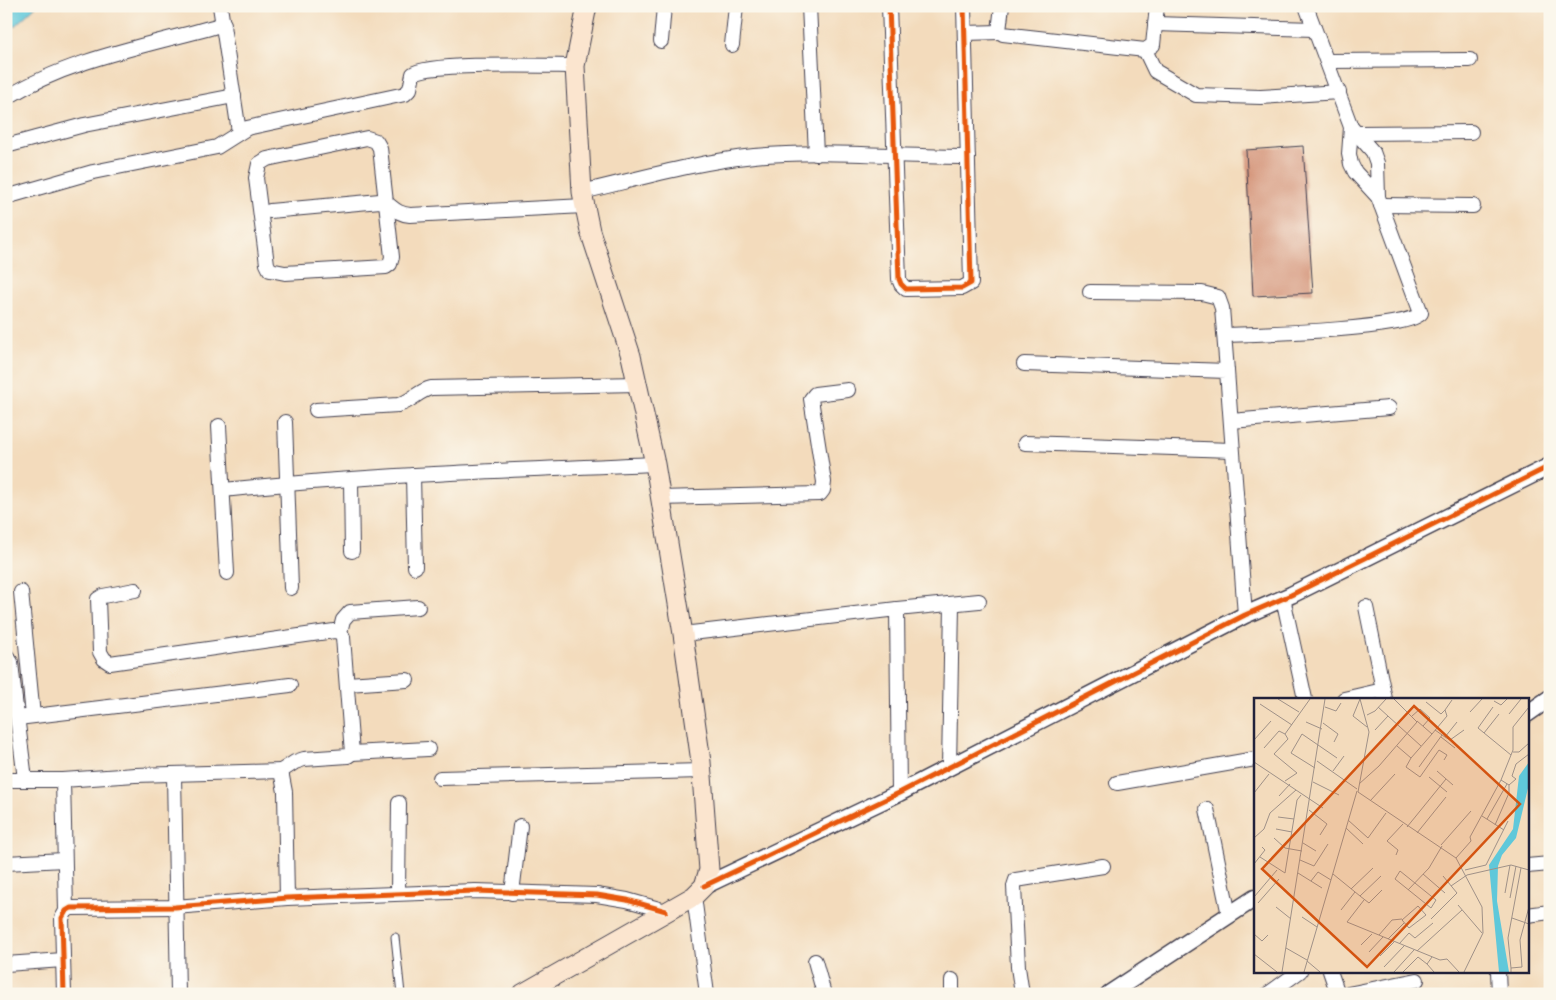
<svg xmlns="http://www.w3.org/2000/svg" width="1556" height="1000" font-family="'Comic Neue',sans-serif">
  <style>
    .water { fill: #5fc8da; stroke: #40758a }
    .building { fill: #d5967b }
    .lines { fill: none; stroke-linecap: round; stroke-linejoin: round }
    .service-casing { stroke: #413e4e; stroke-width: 9 }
    .minor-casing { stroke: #413e4e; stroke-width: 16 }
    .tertiary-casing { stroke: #413e4e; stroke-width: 19 }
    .secondary-casing { stroke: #413e4e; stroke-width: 21 }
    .service { stroke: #fff; stroke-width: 7 }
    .minor { stroke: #fff; stroke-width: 14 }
    .tertiary { stroke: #fff; stroke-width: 16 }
    .secondary { stroke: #fbe5cf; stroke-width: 19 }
    .cycleway-casing { stroke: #fbf7ec; stroke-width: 8 }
    .cycleway { stroke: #e8590c; stroke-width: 5 }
    .inset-road { fill: none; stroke: #9f9188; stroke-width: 1 }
    .view { fill: #d45411; fill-opacity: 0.15; stroke: #d45411; stroke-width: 2.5 }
    .inset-edge { fill: none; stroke: #22223b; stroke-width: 2.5 }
  </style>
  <rect width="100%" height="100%" fill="#fbf7ec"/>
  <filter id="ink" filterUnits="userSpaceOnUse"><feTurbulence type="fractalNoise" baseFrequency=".02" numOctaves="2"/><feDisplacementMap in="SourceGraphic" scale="10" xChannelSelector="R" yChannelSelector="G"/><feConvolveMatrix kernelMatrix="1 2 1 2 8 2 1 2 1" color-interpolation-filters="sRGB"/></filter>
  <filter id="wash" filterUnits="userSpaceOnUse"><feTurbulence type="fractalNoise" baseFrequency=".0096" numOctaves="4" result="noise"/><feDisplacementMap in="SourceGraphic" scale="20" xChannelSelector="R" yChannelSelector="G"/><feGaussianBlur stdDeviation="1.12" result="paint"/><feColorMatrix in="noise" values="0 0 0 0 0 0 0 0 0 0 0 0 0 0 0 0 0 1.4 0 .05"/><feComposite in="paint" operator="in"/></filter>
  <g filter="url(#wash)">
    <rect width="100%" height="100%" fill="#f3dbbc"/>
    <polygon class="water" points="6,6 36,6 6,34"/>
    <g id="blocks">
      <polygon class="building" points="1303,146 1313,293 1253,296 1246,150"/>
    </g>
  </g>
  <g filter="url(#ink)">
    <use href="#blocks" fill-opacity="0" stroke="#413e4e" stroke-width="1"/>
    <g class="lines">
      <defs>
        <polyline id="service" points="395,937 401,994"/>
        <g id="minor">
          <polyline points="220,6 239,132"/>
          <polyline points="809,6 816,154"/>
          <polyline points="889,6 899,279 901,284 906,289 962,288 971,283 964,6"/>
          <polyline points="1002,6 999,31 1003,34 1145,50 1153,45 1157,6"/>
          <polyline points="1306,6 1351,127 1373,152 1377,163 1378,197"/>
          <polyline points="1155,24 1314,29"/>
          <polyline points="965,33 1000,32"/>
          <polyline points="661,41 664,6"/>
          <polyline points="732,45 736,6"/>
          <polyline points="1145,50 1155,71 1196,95 1261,97 1339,92"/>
          <polyline points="1327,61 1470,60"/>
          <path d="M6 98C71 58 151 45 224 24"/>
          <polyline points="1356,133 1471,132"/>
          <polygon points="367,138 376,141 380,148 392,257 390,264 386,267 285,273 270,270 267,264 256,178 259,164 267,159"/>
          <polyline points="6,146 84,125 234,96"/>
          <path d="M582 192C638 179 696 162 754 156 824 149 897 157 968 157"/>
          <path d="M6 197 93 172 217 147 247 128 405 94 410 89 413 74C428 62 549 66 575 66"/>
          <polyline points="1381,205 1473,206"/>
          <path d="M270 211 380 201C392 203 392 213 410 215L584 206"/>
          <polyline points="1090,292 1202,293 1218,297 1222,308 1227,371"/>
          <path d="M1225 335C1253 334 1409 330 1421 313L1378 197 1355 172 1351 164 1349 154 1351 127"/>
          <polyline points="1024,364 1227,371 1245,615"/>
          <path d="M316 410 398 405C411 402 418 391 431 388L638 384"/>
          <polyline points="1231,421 1389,408"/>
          <polyline points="285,422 291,588"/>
          <polyline points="219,426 227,573"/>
          <polyline points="1025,443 1232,450"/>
          <polyline points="413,475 415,567"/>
          <polyline points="351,481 352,551"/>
          <path d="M223 490C367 475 511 470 655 464"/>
          <polyline points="659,498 820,494 823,490 824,482 811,399 815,394 848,390"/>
          <polyline points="135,590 103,596 98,599 100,652 104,659 110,663 334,631 340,632 343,637 352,753 348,756 304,759 295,762 281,771"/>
          <polyline points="21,592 33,716"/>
          <polyline points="1283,598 1305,699"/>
          <polyline points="1366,607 1385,699"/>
          <polyline points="897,609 979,601"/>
          <polyline points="340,632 343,620 350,612 418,607"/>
          <polyline points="683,634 897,609 899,793"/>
          <polyline points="6,655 11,662 15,700"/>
          <polyline points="347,684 407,680"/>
          <polyline points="1344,699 1383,690"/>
          <polyline points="6,700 15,700 25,779"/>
          <polyline points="18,718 290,685"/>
          <polyline points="352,753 428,749"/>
          <polyline points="949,767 952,605"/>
          <polyline points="174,775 178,994"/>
          <polyline points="440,778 701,771"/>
          <polyline points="6,780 63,780"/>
          <polyline points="1117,783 1255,759"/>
          <polyline points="1207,809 1229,915"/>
          <polyline points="6,863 64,860"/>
          <polyline points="1527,866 1550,864"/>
          <polyline points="398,893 399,803"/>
          <polyline points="512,893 520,826"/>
          <polyline points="694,896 707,994"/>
          <polyline points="66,911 63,780 135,775 281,771 285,792 287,898"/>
          <polyline points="1527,915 1550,912"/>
          <polyline points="815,961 824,994"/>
          <polyline points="6,964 63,960"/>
          <polyline points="1330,971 1338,994"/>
          <polyline points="1498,971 1499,994"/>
          <polyline points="952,980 952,994"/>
          <polyline points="64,994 62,918 66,911 71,908 175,907 287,898 475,891 597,895 627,900 666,911"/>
          <polyline points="1022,994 1018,967 1014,886 1016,880 1103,866"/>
          <polyline points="1268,994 1300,971"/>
          <polyline points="1348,994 1417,980"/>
        </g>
        <g id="tertiary">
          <polyline points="1527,714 1550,698"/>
          <polyline points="704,886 899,793 1245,615 1291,595 1550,466"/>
          <polyline points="1109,994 1255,898"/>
        </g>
        <polyline id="secondary" points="522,994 694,896 704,886 709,870 701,762 683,634 655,464 631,356 590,231 582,192 575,66 587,6"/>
      </defs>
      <use href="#service" class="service-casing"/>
      <use href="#minor" class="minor-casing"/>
      <use href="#tertiary" class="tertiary-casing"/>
      <use href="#secondary" class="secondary-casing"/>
      <use href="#service" class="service"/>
      <use href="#minor" class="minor"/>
      <use href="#tertiary" class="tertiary"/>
      <use href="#secondary" class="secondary"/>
      <defs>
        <g id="cycleway">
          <polyline points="889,6 899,279 901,284 906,289 962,288 971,283 964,6"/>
          <polyline points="704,886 899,793 1245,615 1291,595 1550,466"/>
          <polyline points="64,994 62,918 66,911 71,908 175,907 287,898 475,891 597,895 627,900 666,911"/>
        </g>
      </defs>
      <use href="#cycleway" class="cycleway-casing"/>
      <use href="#cycleway" class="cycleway"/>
    </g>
  </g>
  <g transform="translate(1254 698)">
    <rect width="275" height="275" fill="#f3dbbc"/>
    <path d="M275 64V86L262 140 248 157 244 168 243 203 255 274H245L235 167 259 131 265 78Z" fill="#5fc8da"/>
    <path class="inset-road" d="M24 1 45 14M106 1 99 18 113 29M106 1 115 34 104 94 202 160 228 209 229 235 210 274M240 3 247 7 253 1M172 4 187 16 191 12M6 6 38 27M71 9 82 13 87 5M124 9 167 48M239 9 224 30 257 57M216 14 228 1M255 16 267 1M113 17 121 13 132 1M158 18 166 11 176 20 169 28M52 24 68 31M69 25 84 36 80 44M121 32 134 18M181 32 191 39 203 24M230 35 245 16M178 36 193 18 191 12 198 2M187 39 201 50M191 39 196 42 210 32M0 42 17 23M143 48 157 60 178 36 163 23M10 50 25 33 31 36M259 54H265L275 45M157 60 152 69 166 79 185 52 193 57 190 62M63 63 103 91M0 64 69 110M165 69 188 37M61 70 37 55 48 36 83 60M79 73 90 58M183 73 199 87M175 79 193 94M31 83 43 75 20 56 34 41 31 36 56 1M59 84 85 97M105 86 125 68 163 24 140 1M255 87 262 81 258 78 262 66 275 56M0 95 15 76M25 98 36 86M116 103 141 76M55 112 73 126 66 137M228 118 250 132M24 119 40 121M233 121 253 86M94 122 114 140 132 115M241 127 255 95V87L247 82M153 129 192 81M92 130 109 146M22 131 38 134M163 135 192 99M0 140 10 131 16 115 42 92M20 140 31 150 48 153M49 145 62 153M187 147 217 113M142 157 144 152 133 143 149 126M6 159 31 175 43 102 47 97M202 160 217 143 216 139 247 82 259 52V29L275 9M46 162 60 168 74 146M0 166 11 152 8 149M211 172 232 167 254 123M146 173 182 202 177 210 141 181ZM44 175 68 190M79 176 106 198 127 178M169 176 191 195M213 177 257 167 275 172M57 183 64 174 77 182M197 188 213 177M97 191 119 170M154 192 175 170 188 148M251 195 256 167M106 198 115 205 128 192M0 199 23 172M256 200 262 168M110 202 93 224 186 262 193 261 205 274M4 205 25 181M204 207 228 235M164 208 172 217 155 230 148 222ZM22 209 37 221M87 212 101 194M48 219 63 229M258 220 275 226M177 221 203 195 189 178M0 236 8 243 14 237M125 237 138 222 148 221M134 241 150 225M145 246 155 235 161 240 179 225M107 247 118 236M32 250 53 262M163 253 208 212M115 254 129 239M0 256 23 274M126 258 140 244M178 259 173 266 180 274M53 263 66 274M130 269 150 248M257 270 254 240 267 170M28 274 71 1M50 274 103 93M140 274 160 252M149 274 164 259 173 266M257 274V270L268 269 266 242 275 209"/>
    <path class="view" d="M160 8 266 106 113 269 8 171Z"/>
    <rect width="275" height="275" class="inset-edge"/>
  </g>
  <rect width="1556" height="1000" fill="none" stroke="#fbf7ec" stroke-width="25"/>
</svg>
